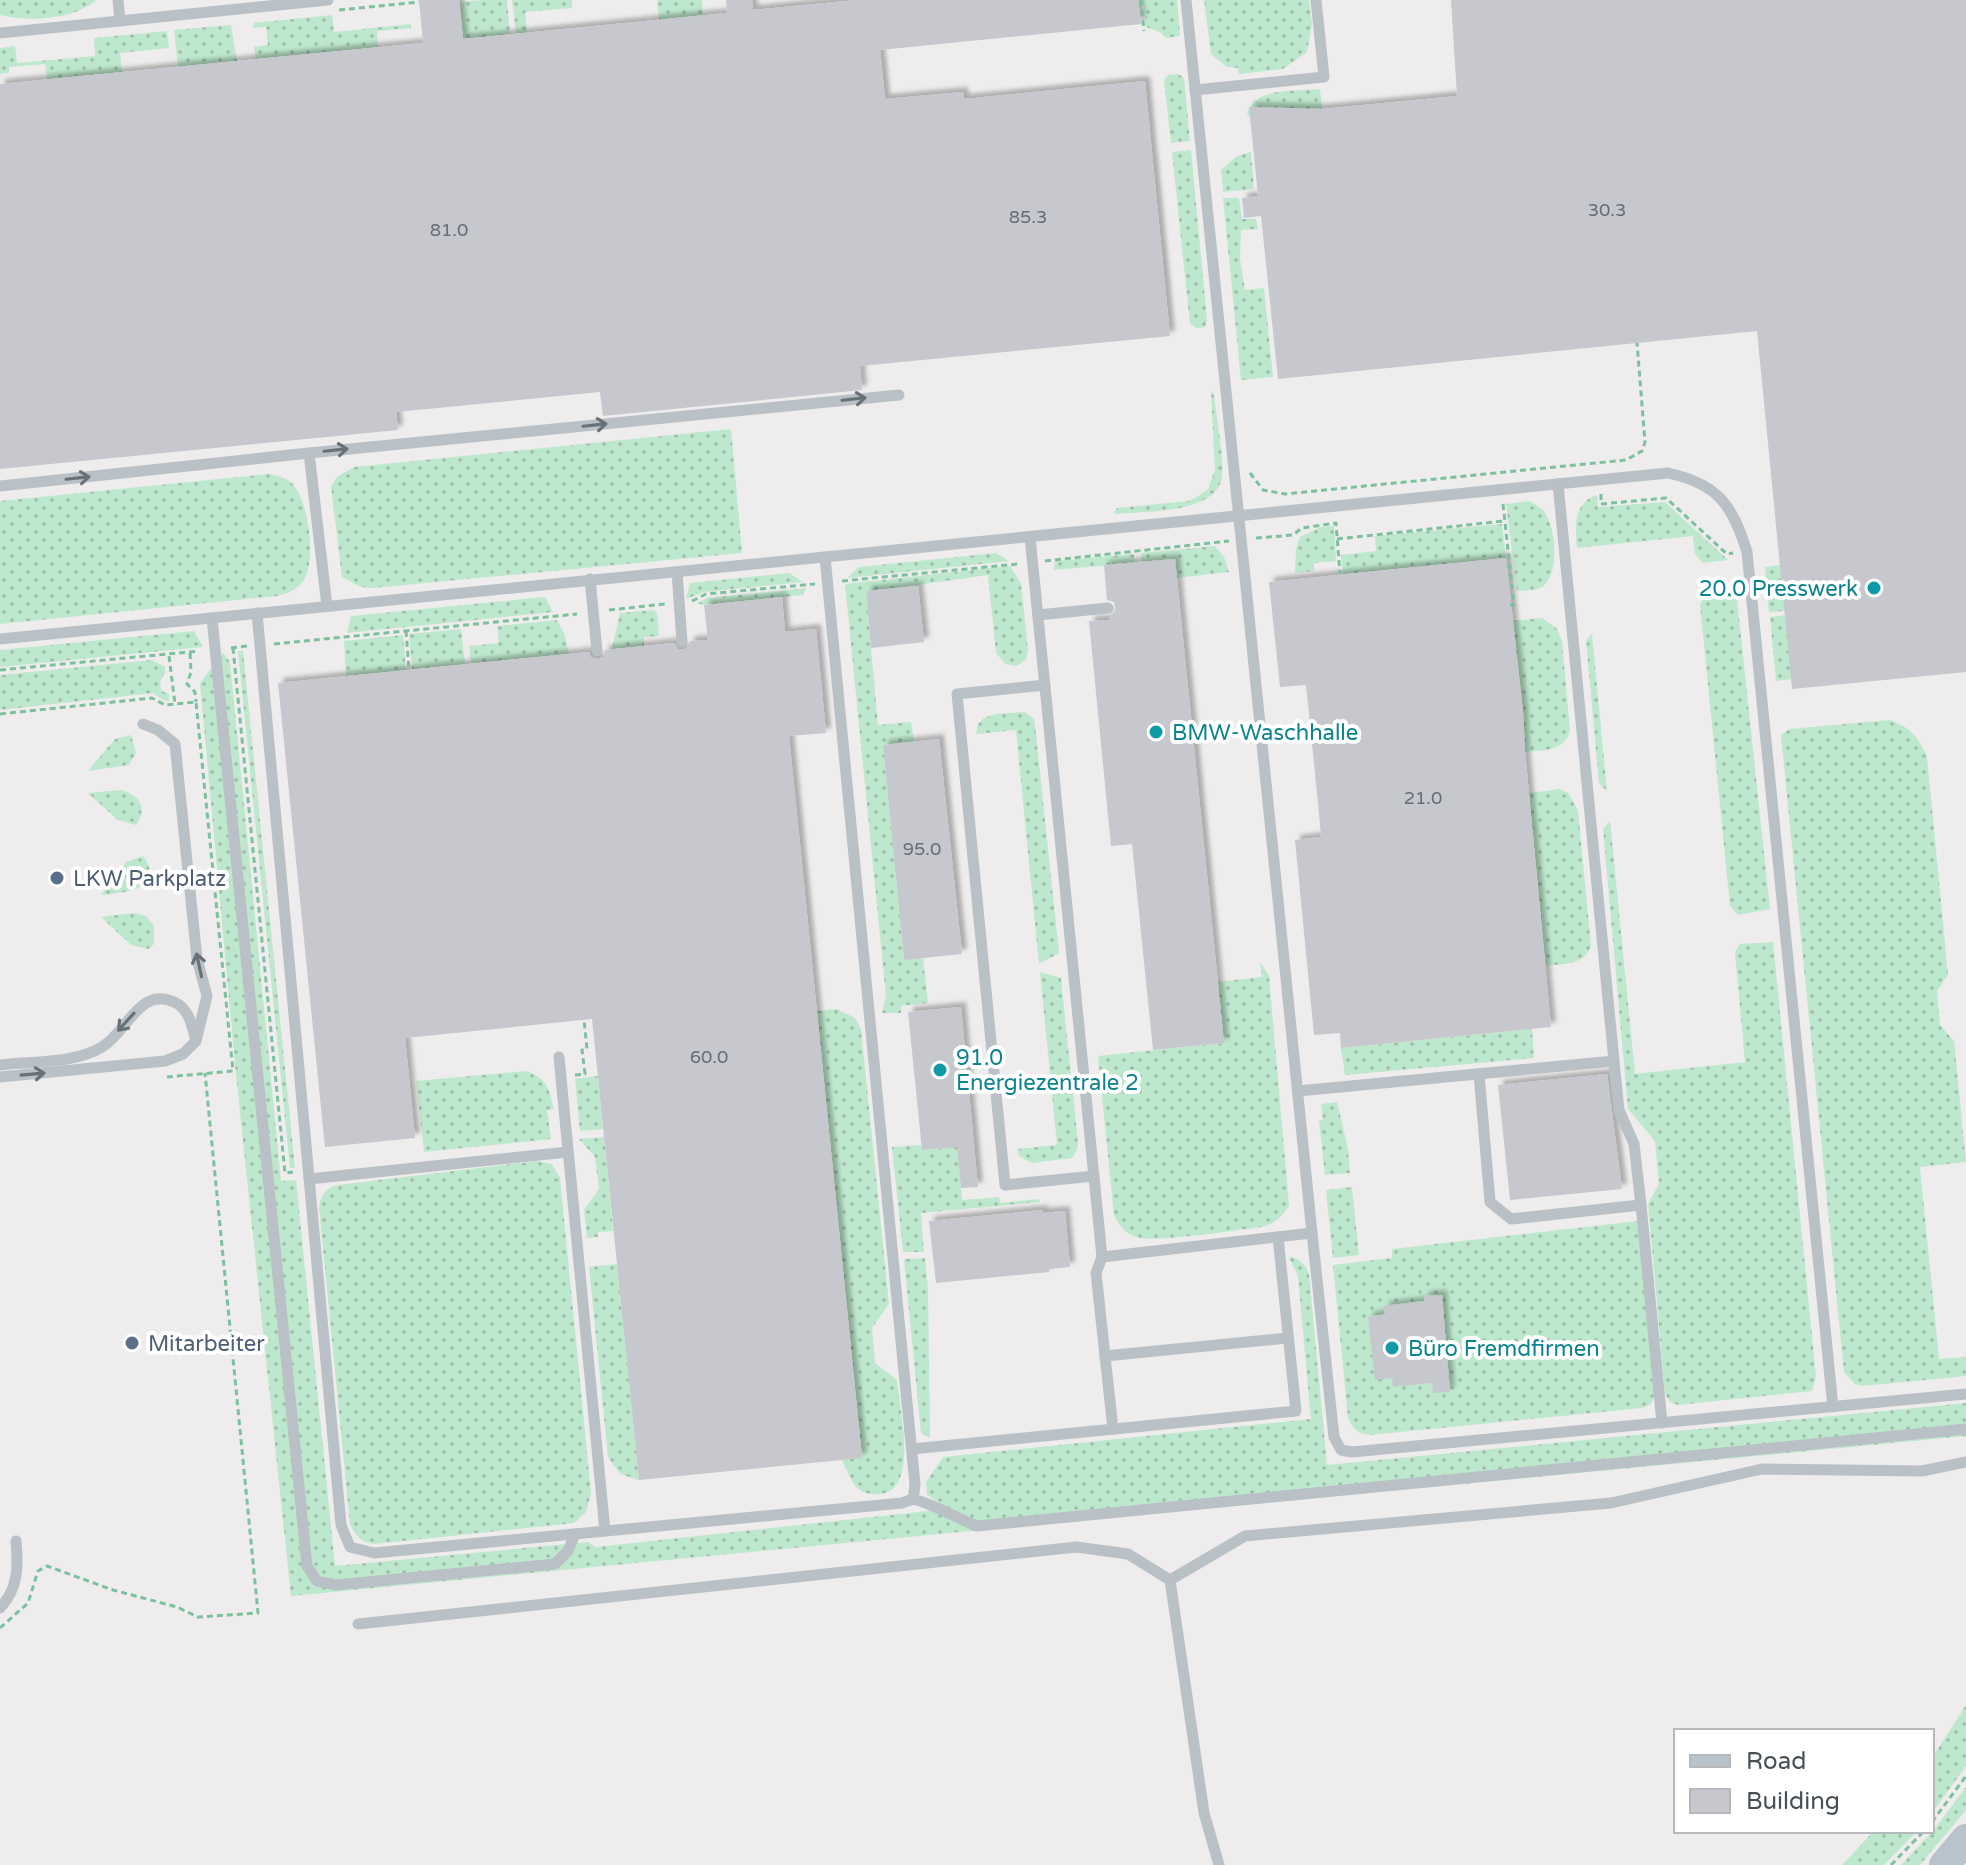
<svg xmlns="http://www.w3.org/2000/svg" width="1966" height="1865" font-family="'Varela Round',sans-serif">
  <style>
    .grass { fill: url(#grass-dots) }
    .building { fill: #c7c8ce; filter: url(#shadow) }
    .lines { fill: none; stroke-linecap: round; stroke-linejoin: round }
    .path { stroke: #7bc19d; stroke-width: 3; stroke-dasharray: 6 4; stroke-linecap: butt }
    .service { stroke: #b9c0c6; stroke-width: 11 }
    .secondary { stroke: #b9c3cc; stroke-width: 30 }
    .oneway { stroke: #697178 }
    .culture-dot { fill: #0f9aa8; stroke: #fff; stroke-width: 3 }
    .service-dot { fill: #5c6f8a; stroke: #fff; stroke-width: 3 }
    .labels { text-anchor: middle; stroke-width: 8; stroke-linejoin: round; paint-order: stroke }
    .number-label { font-size: 18px; fill: #676d74 }
    .culture-label { font-size: 22px; fill: #0d838f; stroke: #fff; text-anchor: start }
    .service-label { font-size: 22px; fill: #4e5e75; stroke: #fff; text-anchor: start }
  </style>
  <defs>
    <pattern id="grass-dots" width="8" height="8" patternUnits="userSpaceOnUse" patternTransform="scale(2)"><rect width="8" height="8" fill="#bee8cd"/><path d="M2 2h.1M6 6h.1" fill="none" stroke="#9cbea9" stroke-width="1.8" stroke-linecap="round"/></pattern>
    <filter id="shadow"><feDropShadow dx="5" dy="-5" stdDeviation="2" flood-color="#0004"/></filter>
  </defs>
  <rect width="100%" height="100%" fill="#eeecec"/>
  <g class="grass">
    <path d="M0 0H96C74 20 28 22 0 15Z"/>
    <polygon points="482,0 507,0 510,34 463,39 460,2"/>
    <polygon points="512,0 572,0 572,8 525,12 527,33 516,33"/>
    <polygon points="657,0 702,0 703,15 659,20"/>
    <polygon points="1143,0 1177,0 1180,36 1166,38 1160,32 1146,27"/>
    <polygon points="1204,0 1309,0 1312,24 1307,52 1283,69 1239,74 1238,68 1227,67 1211,54"/>
    <polygon points="332,15 334,32 411,24 411,28 377,31 378,47 256,59 254,47 268,45 266,27 253,28 254,23"/>
    <polygon points="231,25 237,61 178,67 174,30"/>
    <polygon points="167,31 169,48 120,53 122,72 47,79 45,64 9,67 9,73 0,74 0,48 15,46 17,63 95,56 94,38"/>
    <polygon points="1178,74 1184,78 1190,141 1171,143 1164,80 1168,75"/>
    <path d="M1320 89 1322 109 1247 116C1251 86 1296 92 1320 89Z"/>
    <polygon points="1191,150 1207,320 1205,327 1197,328 1190,324 1172,152"/>
    <polygon points="1251,152 1254,189 1223,192 1221,170 1237,156"/>
    <polygon points="1223,198 1239,198 1242,219 1256,219 1258,229 1241,230 1240,259 1245,290 1264,288 1273,377 1241,380"/>
    <path d="M1211 391 1214 394C1216 418 1224 454 1222 476 1218 514 1146 511 1118 514L1114 513 1117 508 1188 501 1199 496 1208 489 1215 470Z"/>
    <polygon points="731,429 742,553 373,588 361,587 342,577 331,487 337,477 354,467"/>
    <path d="M268 474C279 476 289 478 295 487 309 506 316 560 304 580 297 590 288 593 277 596L0 624V501Z"/>
    <path d="M1597 495 1598 507 1665 502 1728 560 1703 563 1695 554 1693 536 1577 548C1575 526 1573 503 1597 495Z"/>
    <path d="M1530 501C1535 505 1542 508 1545 513 1556 528 1560 576 1542 587 1535 591 1525 590 1517 591L1506 504Z"/>
    <polygon points="1502,524 1506,558 1343,574 1341,555 1376,551 1375,536"/>
    <polygon points="1334,526 1336,561 1314,563 1314,571 1295,573 1296,549 1300,537 1321,527"/>
    <polygon points="1215,546 1224,557 1229,572 1176,578 1142,562 1141,553"/>
    <polygon points="996,553 1009,561 847,578 859,567"/>
    <polygon points="1134,554 1135,563 1053,570 1056,561"/>
    <polygon points="1780,565 1785,611 1769,612 1765,567"/>
    <polygon points="1010,566 1021,583 1028,651 1026,659 1017,666 1005,664 996,653 988,575 866,592 878,725 911,722 914,741 883,745 904,959 923,958 928,1003 901,1006 901,1013 882,1013 886,996 845,584"/>
    <polygon points="789,573 803,582 704,592 686,599 690,583"/>
    <polygon points="806,588 803,595 704,605 697,603 707,598"/>
    <polygon points="1736,590 1770,909 1738,915 1730,906 1700,604 1707,594"/>
    <polygon points="545,597 553,612 347,633 351,616"/>
    <polygon points="654,610 657,614 659,636 644,637 644,646 612,649 620,613"/>
    <polygon points="1785,615 1792,679 1776,681 1770,617"/>
    <path d="M1542 618 1557 629 1562 641 1570 731C1564 752 1543 750 1525 752L1523 712 1512 621Z"/>
    <polygon points="557,620 564,633 569,654 471,663 469,646 499,643 497,626"/>
    <polygon points="461,629 465,664 412,669 409,634"/>
    <polygon points="194,631 203,647 0,667 0,650"/>
    <polygon points="1592,634 1607,791 1599,783 1586,640"/>
    <polygon points="403,635 406,670 346,676 344,641"/>
    <polygon points="238,651 243,651 295,1168 290,1168"/>
    <path d="M223 653 230 662 281 1181 296 1180 335 1566 588 1542 596 1547 928 1511 929 1509 964 1518 927 1495 926 1482 943 1457 1311 1419 1298 1276 1289 1257C1300 1258 1305 1264 1309 1274L1327 1465 1966 1403V1436L291 1596 236 1075 200 683Z"/>
    <path d="M152 660 165 667V673C160 679 159 684 162 691L169 694V701L163 700 153 693 0 710V675Z"/>
    <polygon points="1025,712 1034,719 1035,725 1059,953 1039,964 1016,730 976,734 978,724 984,718 996,714"/>
    <path d="M1889 720C1909 726 1919 737 1927 757L1948 975 1937 991 1940 1025 1954 1041 1966 1162 1920 1167 1939 1359 1966 1357V1376L1863 1386 1855 1384 1844 1372 1781 735 1790 729Z"/>
    <polygon points="131,735 136,753 129,765 88,771 115,739"/>
    <path d="M1560 789 1568 793 1578 810 1591 946C1584 966 1564 963 1546 966L1529 793Z"/>
    <path d="M121 790C140 795 148 808 136 825L118 820 88 793Z"/>
    <polygon points="1610,821 1635,1074 1745,1062 1735,952 1740,944 1773,942 1816,1376 1812,1391 1678,1405 1670,1402 1665,1394 1648,1204 1659,1184 1655,1141 1628,1109 1603,829"/>
    <path d="M143 856C167 890 122 893 101 895L126 862Z"/>
    <polygon points="135,913 146,916 154,926 154,944 148,949 131,945 101,917"/>
    <path d="M1260 962 1269 976 1289 1205C1282 1218 1275 1223 1262 1227 1236 1230 1156 1243 1136 1237 1124 1233 1119 1225 1114 1215L1098 1056 1223 1043 1217 982 1262 977Z"/>
    <polygon points="1040,972 1061,978 1078,1143 1077,1150 1072,1158 1032,1163 1019,1156 1017,1149 1057,1145"/>
    <path d="M837 1009 855 1018 861 1029 889 1304 872 1328 875 1363 897 1380C899 1407 920 1490 880 1494 854 1496 852 1480 842 1460L862 1457 817 1011Z"/>
    <polygon points="1532,1029 1534,1058 1345,1075 1341,1048"/>
    <path d="M526 1071C548 1079 548 1087 554 1109L547 1110 551 1139 424 1152 416 1081Z"/>
    <polygon points="598,1076 603,1129 580,1131 575,1079"/>
    <polygon points="1337,1102 1348,1149 1350,1173 1325,1175 1319,1120 1323,1120 1321,1104"/>
    <polygon points="604,1137 613,1231 598,1232 598,1237 587,1238 584,1210 599,1189 595,1157 579,1139"/>
    <polygon points="921,1145 923,1150 973,1145 975,1151 958,1153 962,1200 999,1197 1000,1203 1039,1199 1040,1202 921,1213 924,1252 903,1252 892,1147"/>
    <path d="M537 1161 552 1164 560 1178 591 1493 586 1512 574 1523 374 1544C361 1542 355 1536 350 1524L319 1207C321 1195 325 1188 338 1185Z"/>
    <polygon points="1352,1187 1359,1255 1333,1258 1326,1190"/>
    <path d="M1638 1221 1655 1394 1651 1404 1642 1408 1370 1435C1358 1433 1353 1430 1348 1418L1333 1265 1392 1258V1249Z"/>
    <polygon points="925,1258 928,1290 930,1438 921,1433 904,1259"/>
    <polygon points="617,1264 639,1480 620,1474 608,1457 589,1267"/>
    <polygon points="1966,1705 1966,1766 1932,1813 1932,1758"/>
    <polygon points="1966,1787 1966,1810 1920,1865 1901,1865 1933,1831"/>
    <polygon points="1874,1831 1917,1831 1884,1865 1842,1865"/>
  </g>
  <g class="building">
    <polygon points="419,0 459,0 463,39 727,13 726,0 752,0 753,10 857,0 1138,0 1141,24 880,50 885,99 963,92 964,99 1145,81 1170,336 860,366 862,390 603,416 600,392 396,412 398,430 0,469 0,84 423,43"/>
    <polygon points="1451,0 1966,0 1966,672 1792,689 1757,331 1278,379 1261,216 1244,218 1242,198 1258,196 1249,107 1322,109 1457,96"/>
    <polygon points="1506,558 1523,712 1525,752 1551,1027 1341,1048 1340,1033 1314,1035 1295,840 1321,837 1318,803 1306,685 1280,687 1269,582"/>
    <polygon points="1175,559 1224,1043 1153,1050 1132,844 1111,846 1089,621 1109,620 1109,616 1116,611 1114,602 1107,600 1104,565"/>
    <polygon points="918,586 924,642 871,648 866,591"/>
    <polygon points="782,597 785,632 816,629 826,733 789,736 862,1458 639,1480 592,1019 405,1038 415,1138 325,1147 278,683 589,652 591,657 597,659 603,657 605,650 674,643 678,649 683,650 689,646 690,641 708,640 704,605"/>
    <polygon points="939,739 962,954 904,960 883,745"/>
    <polygon points="961,1007 978,1187 961,1188 957,1147 922,1150 908,1012"/>
    <polygon points="1607,1074 1622,1189 1510,1200 1498,1085"/>
    <polygon points="1043,1210 1043,1213 1065,1211 1070,1267 1049,1269 1049,1272 936,1283 929,1221"/>
    <polygon points="1442,1295 1450,1392 1433,1393 1432,1383 1393,1387 1392,1378 1375,1380 1368,1317 1385,1314 1384,1306 1424,1301 1424,1296"/>
  </g>
  <g class="lines">
    <g class="path">
      <polyline points="1141,0 1144,31"/>
      <polyline points="339,10 419,2"/>
      <polyline points="1250,473 1263,490 1285,494 1626,460 1642,451 1645,442 1637,343"/>
      <polyline points="1601,494 1601,504 1666,498 1727,554 1733,553"/>
      <polyline points="1503,504 1514,605 1510,605"/>
      <polyline points="1256,538 1293,535 1302,528 1336,523 1340,574"/>
      <polyline points="1337,539 1504,521"/>
      <polyline points="1045,561 1229,541"/>
      <polyline points="842,581 1018,564"/>
      <polyline points="692,601 706,594 815,584"/>
      <polyline points="609,610 665,604"/>
      <polyline points="406,631 409,670"/>
      <polyline points="274,644 577,614"/>
      <polyline points="231,648 247,646"/>
      <polyline points="233,648 285,1173 293,1172"/>
      <polyline points="190,653 191,672 187,684 195,692 196,702"/>
      <polyline points="169,656 175,704"/>
      <polyline points="0,670 199,651"/>
      <polyline points="0,714 152,698 165,705 196,702 233,1071 167,1077"/>
      <polyline points="575,1075 585,1074 582,1050 587,1049 584,1020"/>
      <polyline points="0,1628 28,1603 38,1571 47,1566 113,1590 177,1607 198,1617 258,1613 205,1073"/>
      <polyline points="1932,1822 1966,1776"/>
      <polyline points="1891,1865 1924,1831"/>
    </g>
    <g class="service">
      <polyline points="118,0 120,21"/>
      <polyline points="0,33 328,0"/>
      <polyline points="1195,90 1324,77 1316,0"/>
      <polyline points="309,453 327,606"/>
      <polyline points="0,486 309,453 899,395"/>
      <polyline points="1030,537 1102,1257 1312,1233 1186,0"/>
      <polyline points="677,572 682,642"/>
      <polyline points="590,579 597,651"/>
      <polyline points="257,613 341,1525 350,1547 374,1553 902,1503 913,1499 915,1485 825,557"/>
      <polyline points="1038,615 1108,608"/>
      <polyline points="212,618 307,1566 317,1581 335,1585 555,1564 568,1551 575,1534"/>
      <path d="M0 639 1668 473C1718 484 1732 504 1747 552L1833 1407"/>
      <polyline points="1045,685 957,694 1005,1185 1094,1176"/>
      <polyline points="559,1057 605,1531"/>
      <polyline points="1614,1061 1619,1110 1634,1144 1641,1205"/>
      <path d="M0 1065C32 1061 74 1064 102 1047 127 1032 140 986 174 1002 188 1008 191 1022 195 1037"/>
      <polyline points="1479,1074 1490,1202 1511,1219 1641,1205 1662,1423"/>
      <polyline points="0,1077 165,1061 183,1054 196,1041 207,996 197,959 175,744 158,730 143,724"/>
      <polyline points="1298,1091 1614,1061 1558,484"/>
      <polyline points="309,1179 568,1152"/>
      <polyline points="1312,1233 1334,1437 1341,1450 1352,1452 1966,1394"/>
      <polyline points="1102,1257 1096,1273 1113,1429"/>
      <polyline points="1105,1356 1288,1338"/>
      <polyline points="912,1449 1296,1411 1278,1237"/>
      <path d="M913 1499C937 1505 955 1518 977 1526L1966 1429"/>
      <polyline points="1170,1580 1245,1536 1611,1503 1762,1469 1922,1471 1966,1462"/>
      <path d="M0 1608C19 1588 18 1566 16 1541"/>
      <polyline points="358,1624 1076,1547 1128,1554 1170,1580 1204,1813 1219,1865"/>
    </g>
    <polyline class="secondary" points="1944,1865 1966,1839"/>
  </g>
  <defs><path id="oneway-shaft" d="M-6 0H5M1.5-3L5.5 0L1.5 3" fill="none" stroke-width="1.6" stroke-linecap="round" stroke-linejoin="round" transform="scale(2)"/></defs>
  <g class="oneway">
    <use href="#oneway-shaft" transform="translate(854 399) rotate(-6)"/>
    <use href="#oneway-shaft" transform="translate(595 425) rotate(-6)"/>
    <use href="#oneway-shaft" transform="translate(336 450) rotate(-6)"/>
    <use href="#oneway-shaft" transform="translate(78 478) rotate(-6)"/>
    <use href="#oneway-shaft" transform="translate(199 965) rotate(-102)"/>
    <use href="#oneway-shaft" transform="translate(126 1022) rotate(132)"/>
    <use href="#oneway-shaft" transform="translate(33 1074) rotate(-5)"/>
  </g>
  <g class="culture-dot">
    <circle cx="1874" cy="588" r="8"/>
    <circle cx="1156" cy="732" r="8"/>
    <circle cx="940" cy="1070" r="8"/>
    <circle cx="1392" cy="1348" r="8"/>
  </g>
  <g class="service-dot">
    <circle cx="57" cy="878" r="8"/>
    <circle cx="132" cy="1343" r="8"/>
  </g>
  <g class="labels">
    <g class="number-label">
      <text x="1607" y="216">30.3</text>
      <text x="1028" y="223">85.3</text>
      <text x="449" y="236">81.0</text>
      <text x="1423" y="804">21.0</text>
      <text x="922" y="855">95.0</text>
      <text x="709" y="1063">60.0</text>
    </g>
    <g class="culture-label">
      <text x="1858" y="596" text-anchor="end">20.0 Presswerk</text>
      <text x="1172" y="740">BMW-Waschhalle</text>
      <text x="956" y="1065">91.0<tspan x="956" dy="25">Energiezentrale 2</tspan></text>
      <text x="1408" y="1356">Büro Fremdfirmen</text>
    </g>
    <g class="service-label">
      <text x="73" y="886">LKW Parkplatz</text>
      <text x="148" y="1351">Mitarbeiter</text>
    </g>
  </g>
  <rect x="1674" y="1729" width="260" height="104" fill="#ffffff" stroke="#b5b9bb" stroke-width="2"/>
  <rect x="1690" y="1755" width="40" height="12" fill="#b9c3cc" stroke="#b5b9bb" stroke-width="2"/>
  <text x="1746" y="1769" font-size="24" fill="#474f56">Road</text>
  <rect x="1690" y="1789" width="40" height="24" fill="#c7c8ce" stroke="#b5b9bb" stroke-width="2"/>
  <text x="1746" y="1809" font-size="24" fill="#474f56">Building</text>
</svg>
